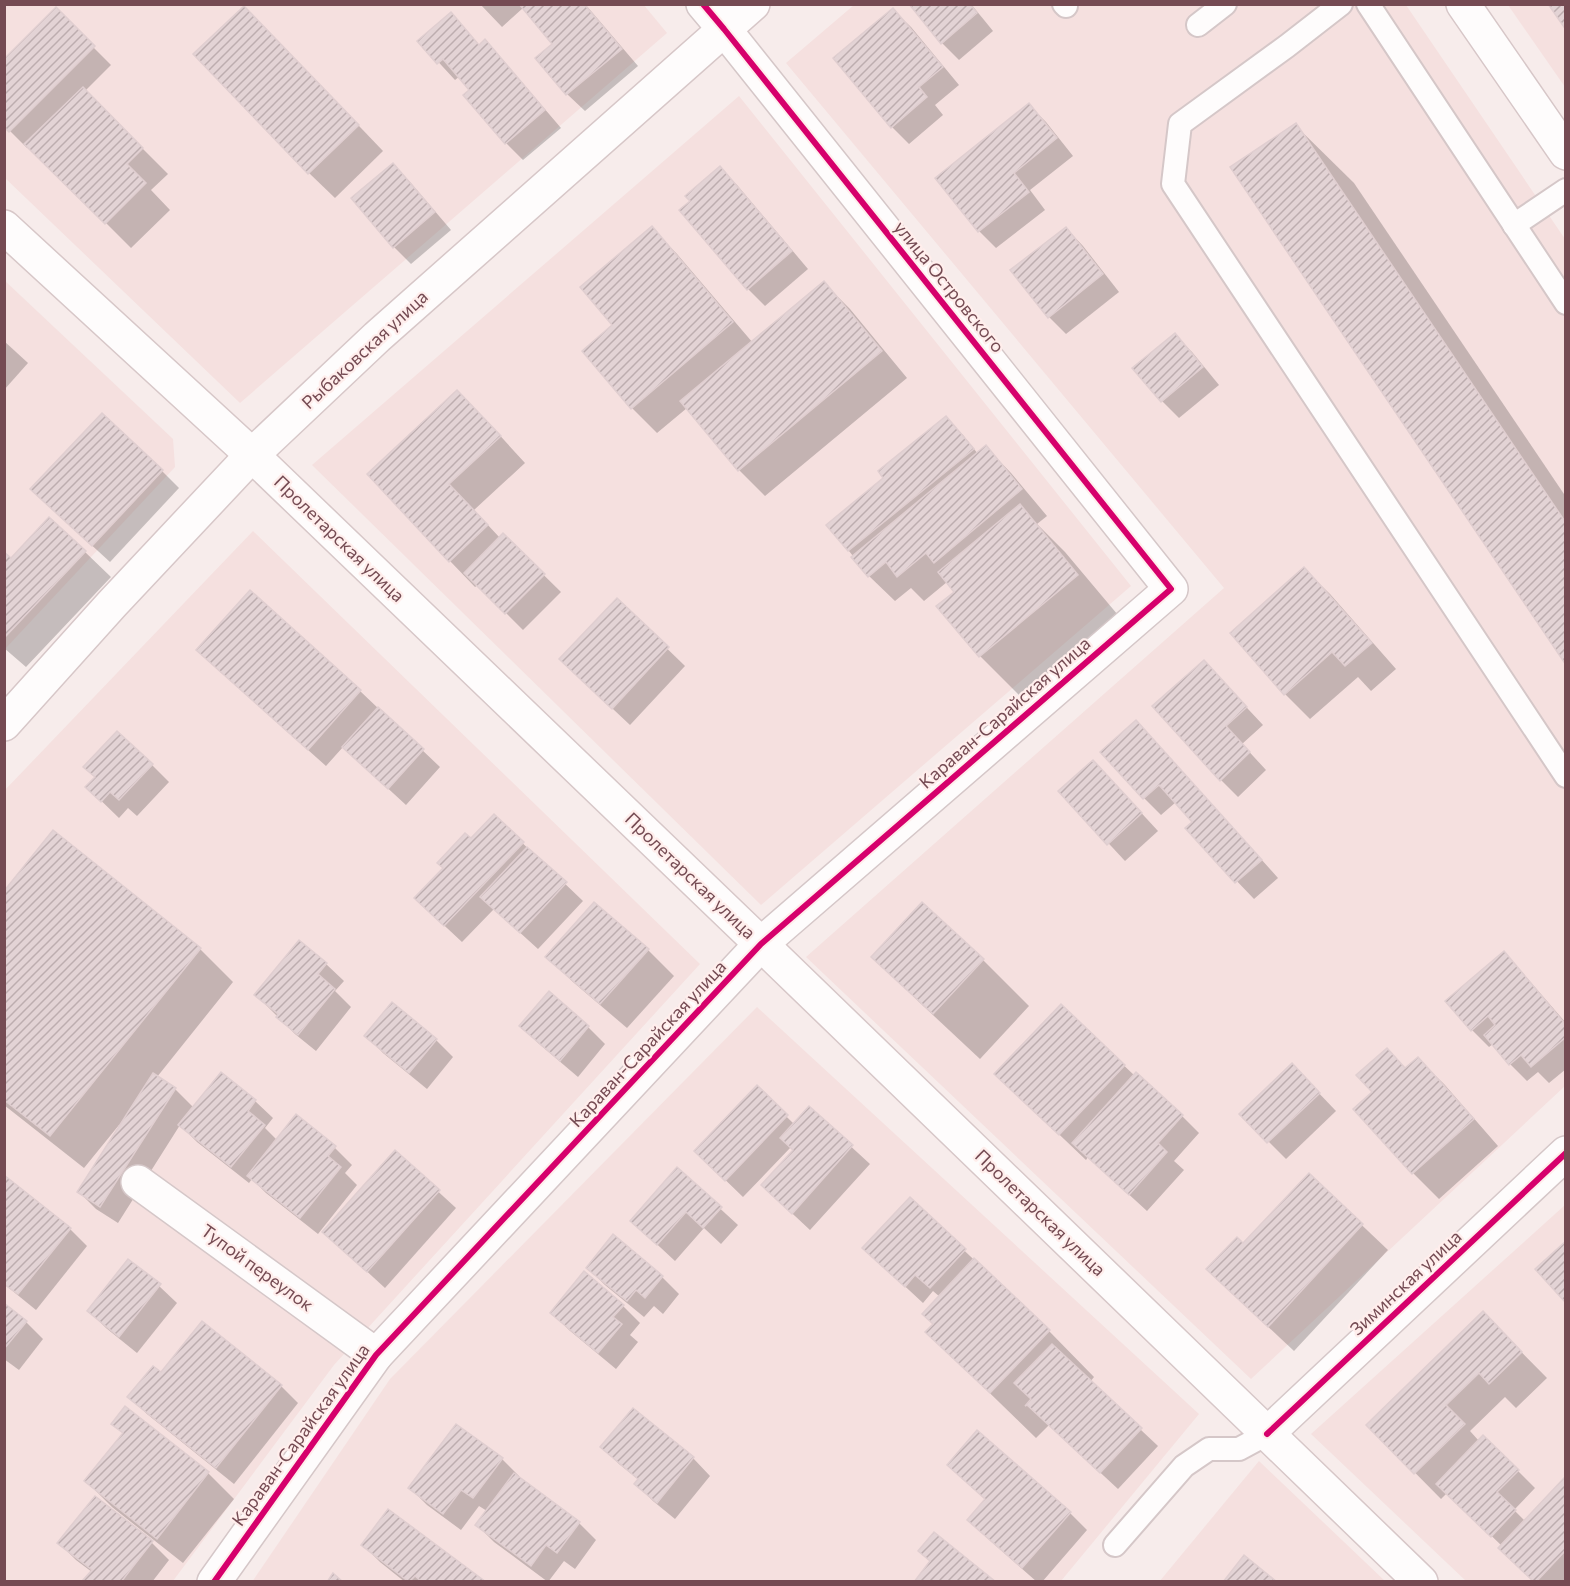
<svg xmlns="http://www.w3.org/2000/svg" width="1570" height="1586" font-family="Commissioner,sans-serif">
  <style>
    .residential { fill: #f5e0df }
    .shadow { fill: #0003 }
    .building { fill: url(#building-hatch); stroke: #e0ced0; stroke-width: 1.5 }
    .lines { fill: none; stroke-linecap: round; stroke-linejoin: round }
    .lane-casing { stroke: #d5c7c8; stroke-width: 26 }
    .street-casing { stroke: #d5c7c8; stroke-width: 36 }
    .secondary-casing { stroke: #d7c7c8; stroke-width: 36 }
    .lane { stroke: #fefcfc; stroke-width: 22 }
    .street { stroke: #fefcfc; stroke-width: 33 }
    .secondary { stroke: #fefcfc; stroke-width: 33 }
    .cycleway-casing { stroke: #ffeeec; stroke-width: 10 }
    .cycleway { stroke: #d6006c; stroke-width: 6 }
    .labels { text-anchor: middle; stroke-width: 4.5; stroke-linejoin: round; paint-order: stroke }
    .street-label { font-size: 18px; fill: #754b53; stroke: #ffeeec }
  </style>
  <defs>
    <pattern id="building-hatch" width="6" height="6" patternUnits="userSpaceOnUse" patternTransform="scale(1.5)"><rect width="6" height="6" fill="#e3d3d5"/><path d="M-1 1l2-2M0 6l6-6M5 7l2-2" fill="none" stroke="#bdadaf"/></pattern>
  </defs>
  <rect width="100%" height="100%" fill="#f7eceb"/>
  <g class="residential">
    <polygon points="643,4 667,33 240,403 5,178 4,5"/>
    <polygon points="854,5 1406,5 1565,239 1565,1086 1251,1379 806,957 1224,588 786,63"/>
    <polygon points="1508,5 1565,5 1565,87"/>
    <polygon points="739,96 1131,586 761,905 312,465"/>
    <polygon points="4,280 173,439 175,467 5,649"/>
    <polygon points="253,531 700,964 334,1365 173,1581 5,1581 4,791"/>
    <polygon points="757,1007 1199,1414 1061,1581 252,1582 390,1379"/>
    <polygon points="1565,1205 1565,1581 1466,1581 1311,1434"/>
    <polygon points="1259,1461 1385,1581 1159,1582"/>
  </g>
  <g class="shadow">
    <polygon points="480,4 585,4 638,66 585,111 567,94 537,58 555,44 523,8 502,27"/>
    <polygon points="911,4 971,4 993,31 959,60 942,43"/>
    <polygon points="56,10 111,65 85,91 168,174 151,190 170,210 131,248 29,146 27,148 4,125"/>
    <polygon points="893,10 911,27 959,85 935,105 943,115 909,144 892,127"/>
    <polygon points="450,14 480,46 485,41 502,59 561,128 523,160 506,143 471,90 460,76 455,80 419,41"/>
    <polygon points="270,33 383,151 335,198 309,173"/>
    <polygon points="1029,105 1046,122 1073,156 1030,190 1045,210 996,248 979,231"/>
    <polygon points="1295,125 1354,183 1566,497 1566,662"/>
    <polygon points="393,165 410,182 451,230 411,264 394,247 353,199"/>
    <polygon points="719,168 737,185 808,269 765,306 748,289 692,201"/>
    <polygon points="652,228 677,254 753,343 824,283 850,309 907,378 765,496 739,470 687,408 657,433 632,408"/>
    <polygon points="1066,228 1083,246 1119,292 1066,334 1049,317 1012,270"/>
    <polygon points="1175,335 1192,352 1219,385 1179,418 1162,401"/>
    <polygon points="4,341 28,363 4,390"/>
    <polygon points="483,417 525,463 474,510 500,538 503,535 561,592 523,630 478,585 475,587 450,561 369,474"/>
    <polygon points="946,418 963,435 978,454 986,447 1011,473 1047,516 1037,524 1065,552 1123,621 1026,702 980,656 939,607 956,592 947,582 924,601 911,588 895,601 869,576 829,526 886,478"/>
    <polygon points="162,471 179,488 110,562 49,506"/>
    <polygon points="85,552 111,577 26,667 4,648 4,554 11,560"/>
    <polygon points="1304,569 1330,594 1396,669 1371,691 1358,677 1310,719 1285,694"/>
    <polygon points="250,592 360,691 440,767 406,805 343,747 326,766 215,667"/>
    <polygon points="617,600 685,666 630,725 578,676"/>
    <polygon points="1204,662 1263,725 1242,744 1266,770 1238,797 1221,780"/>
    <polygon points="1153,739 1278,878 1254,899 1187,829 1194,822 1176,802 1161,815 1144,798"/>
    <polygon points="152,765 169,782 137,816 128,808 119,818 87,787"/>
    <polygon points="1110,779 1158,831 1125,861 1060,791"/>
    <polygon points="494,816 583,901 538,949 494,909 462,942 433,915 471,840"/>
    <polygon points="4,894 200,949 233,982 157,1077 175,1089 194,1108 221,1074 255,1101 273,1118 265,1128 277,1140 296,1116 335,1148 352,1165 345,1173 357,1185 318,1234 266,1193 252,1179 249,1183 197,1142 180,1125 118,1223 96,1209 79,1192 120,1126 119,1125 84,1168 4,1105"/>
    <polygon points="594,904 648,950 674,976 627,1028 573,982 547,957"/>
    <polygon points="923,904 983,960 1029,1006 980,1059 919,1002 873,957"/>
    <polygon points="1504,953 1521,971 1566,1023 1566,1069 1549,1083 1538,1072 1527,1081 1510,1064 1493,1044 1489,1047 1472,1030 1447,1001"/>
    <polygon points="326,964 344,981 335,991 351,1007 316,1051 295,1034 256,995"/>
    <polygon points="1061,1006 1135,1076 1182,1116 1199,1133 1174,1161 1184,1170 1147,1211 1088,1157 1086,1160 1022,1099"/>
    <polygon points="521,1026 588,1027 605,1044 578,1077 538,1043"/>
    <polygon points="366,1035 436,1040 453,1057 427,1089 383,1053"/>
    <polygon points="1418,1059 1444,1084 1498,1146 1439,1199 1413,1173 1355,1109 1406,1070"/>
    <polygon points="1292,1065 1336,1111 1286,1159 1241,1114"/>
    <polygon points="757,1088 794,1124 809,1108 870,1164 810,1230 780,1202 794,1151 791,1147 743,1197 713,1168"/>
    <polygon points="395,1152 456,1208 385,1288 324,1232"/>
    <polygon points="678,1170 738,1225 721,1244 704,1228 675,1261 632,1221"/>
    <polygon points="1309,1175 1388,1250 1294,1351 1234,1295 1243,1245"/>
    <polygon points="910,1199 1049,1331 1094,1377 1090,1382 1158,1446 1118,1489 1049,1425 1036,1438 927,1332 935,1324 940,1297 933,1291 923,1303 882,1265"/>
    <polygon points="70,1229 87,1246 36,1310 4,1284"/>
    <polygon points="588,1268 662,1277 679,1294 663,1314 654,1306 644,1317 605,1285"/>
    <polygon points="159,1286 177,1303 137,1353 106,1328 89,1311"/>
    <polygon points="4,1305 26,1322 43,1339 19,1370 4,1359"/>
    <polygon points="623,1306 640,1323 630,1335 638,1342 616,1369 569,1330 552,1313"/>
    <polygon points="1483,1313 1547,1378 1516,1408 1505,1397 1470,1431 1479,1441 1518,1471 1535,1488 1514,1510 1525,1521 1566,1478 1566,1582 1535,1582 1502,1546 1447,1493 1441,1499 1368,1425"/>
    <polygon points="161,1374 281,1386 298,1403 234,1484 147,1414 129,1397"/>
    <polygon points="125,1408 208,1473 234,1499 183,1563 112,1507 86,1481 124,1434 113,1424"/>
    <polygon points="633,1410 693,1458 710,1476 675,1519 653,1501 636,1484 639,1480 619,1464 602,1447"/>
    <polygon points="502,1459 519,1476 518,1478 579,1523 596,1540 575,1569 564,1561 548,1582 494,1542 477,1525 487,1511 479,1506 461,1530 427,1505 410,1488"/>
    <polygon points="949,1465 1070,1513 1087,1530 1042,1582 1037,1582 986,1537 969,1520 986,1500"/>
    <polygon points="95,1498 152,1543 169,1560 152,1582 87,1582 92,1572 76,1560 59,1543"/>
    <polygon points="363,1545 483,1582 405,1582 380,1562"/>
  </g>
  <g class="building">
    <polygon points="519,4 584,4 622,49 566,95 535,58 552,44"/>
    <polygon points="909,4 970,4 977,13 941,44"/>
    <polygon points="1548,4 1566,4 1566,26 1564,27"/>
    <polygon points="244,6 359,125 308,174 193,54"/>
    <polygon points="56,7 95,46 9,132 4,127 4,59"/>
    <polygon points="893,8 943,67 919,87 927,97 891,128 833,58"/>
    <polygon points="451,12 479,45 485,39 545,110 505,144 463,95 469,90 443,59 437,64 417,41"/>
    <polygon points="83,87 143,148 127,164 146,183 105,224 24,144"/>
    <polygon points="1029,103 1057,138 1014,173 1029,192 978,232 935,178"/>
    <polygon points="1296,123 1566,523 1566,665 1230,167"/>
    <polygon points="393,163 435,212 393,248 351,198"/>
    <polygon points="720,166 792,251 747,290 679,210 690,201 685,196"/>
    <polygon points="652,226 733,322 631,409 582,351 612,325 580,287"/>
    <polygon points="1066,227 1103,274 1048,318 1010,270"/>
    <polygon points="824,281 882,351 738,471 680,401"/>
    <polygon points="1175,333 1203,367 1161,402 1132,368"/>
    <polygon points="457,390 501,436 449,484 488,525 449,562 367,474"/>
    <polygon points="102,413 163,470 92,546 30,489"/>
    <polygon points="946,416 974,449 848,551 826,525 883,478 878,471"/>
    <polygon points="986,445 1022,489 934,563 926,553 897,577 886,562 868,577 851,557"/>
    <polygon points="1020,504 1078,575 979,657 936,606 954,592 938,572"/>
    <polygon points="49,517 86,551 4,638 4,552 11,558"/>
    <polygon points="503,533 545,574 505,614 464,573"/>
    <polygon points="1304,567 1372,643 1345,666 1332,652 1284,695 1230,633"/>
    <polygon points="250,590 361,690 308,750 196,650"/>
    <polygon points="617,598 669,647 612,709 559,659"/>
    <polygon points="1204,660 1247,707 1226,726 1250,752 1220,781 1152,706"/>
    <polygon points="378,707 424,749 388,789 342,747"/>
    <polygon points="1136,720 1262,860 1235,883 1185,828 1192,822 1159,785 1143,799 1100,752"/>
    <polygon points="117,731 153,764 119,800 110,792 101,802 85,787 95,777 83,767"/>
    <polygon points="1093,760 1142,813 1107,845 1058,791"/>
    <polygon points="494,814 524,842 444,926 414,898 443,868 437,863 465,833 471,838"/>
    <polygon points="53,830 201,948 50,1136 4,1100 4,891"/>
    <polygon points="527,847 567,882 520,933 480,897"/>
    <polygon points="594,902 649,949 600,1004 545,957"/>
    <polygon points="922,902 984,959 933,1014 871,957"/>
    <polygon points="299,940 327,963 318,974 335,989 298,1035 276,1017 278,1014 254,995"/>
    <polygon points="1504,951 1566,1025 1566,1037 1531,1067 1521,1055 1509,1065 1484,1035 1495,1025 1488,1016 1471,1031 1445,1001"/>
    <polygon points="549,991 589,1026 560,1061 519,1026"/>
    <polygon points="392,1002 437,1039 409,1073 364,1036"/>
    <polygon points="1061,1004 1125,1065 1059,1135 994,1074"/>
    <polygon points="1387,1048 1405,1068 1418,1057 1474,1119 1412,1174 1353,1109 1372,1092 1356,1075"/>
    <polygon points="1292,1063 1320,1093 1267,1143 1239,1114"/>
    <polygon points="221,1072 256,1100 248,1111 265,1125 231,1167 178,1125"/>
    <polygon points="1136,1072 1183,1115 1158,1143 1167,1152 1129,1195 1072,1143"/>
    <polygon points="153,1073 176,1088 100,1207 77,1192"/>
    <polygon points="757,1085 788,1115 725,1181 694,1151"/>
    <polygon points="809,1106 853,1145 792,1214 761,1185 793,1150 780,1138"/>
    <polygon points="296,1114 336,1146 328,1156 341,1167 300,1218 247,1176"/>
    <polygon points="395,1150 440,1190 367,1272 322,1232"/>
    <polygon points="677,1167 722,1207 703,1228 686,1212 657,1245 630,1221"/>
    <polygon points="1309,1173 1363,1224 1268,1327 1206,1269 1237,1237 1243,1243"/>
    <polygon points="4,1175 71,1228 18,1294 4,1284"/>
    <polygon points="910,1197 966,1249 930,1288 915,1275 905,1287 862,1248"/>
    <polygon points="613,1234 663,1276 645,1298 636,1290 627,1301 586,1268"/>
    <polygon points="1566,1241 1566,1303 1535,1269"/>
    <polygon points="974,1258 1050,1330 990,1393 925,1332 933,1324 922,1314"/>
    <polygon points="128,1259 161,1284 119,1337 87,1311"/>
    <polygon points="584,1271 624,1305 613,1317 622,1324 598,1353 550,1313"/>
    <polygon points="4,1303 27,1321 4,1349"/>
    <polygon points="1483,1311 1522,1352 1489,1384 1479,1373 1446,1405 1465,1424 1414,1474 1366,1425"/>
    <polygon points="202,1321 282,1385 216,1468 127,1397 153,1366 161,1372"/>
    <polygon points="1052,1344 1142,1428 1100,1473 1027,1405 1025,1406 1031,1399 1014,1383"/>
    <polygon points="125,1406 209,1472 157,1539 84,1481 123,1433 111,1424"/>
    <polygon points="633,1408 694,1457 657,1503 634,1484 638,1479 600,1447"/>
    <polygon points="456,1424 503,1458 473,1498 461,1490 443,1514 408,1488"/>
    <polygon points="977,1430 1071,1512 1022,1568 967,1520 985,1499 947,1465"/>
    <polygon points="1483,1435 1519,1470 1497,1492 1516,1510 1491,1537 1436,1484"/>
    <polygon points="514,1473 580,1522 557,1553 546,1545 531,1566 475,1525"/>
    <polygon points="1566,1476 1566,1550 1536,1582 1534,1582 1498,1548"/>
    <polygon points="95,1496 153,1541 121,1582 85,1582 83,1580 92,1570 57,1543"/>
    <polygon points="388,1509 486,1582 422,1582 415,1576 409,1582 361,1545"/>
    <polygon points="934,1532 996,1582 914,1582 930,1561 918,1551"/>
    <polygon points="1244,1555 1277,1582 1223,1582"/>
    <polygon points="333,1573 343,1582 327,1582"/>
  </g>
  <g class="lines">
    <defs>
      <g id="lane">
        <polyline points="1064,4 1066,6"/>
        <polyline points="1341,4 1287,46 1180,124 1173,184 1566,776"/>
        <polyline points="1368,4 1566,303"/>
        <polyline points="1198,25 1225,4"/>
        <polyline points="1514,225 1566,190"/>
        <polyline points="1115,1545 1184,1466 1209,1449 1239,1449 1267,1434"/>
      </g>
      <g id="street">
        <polyline points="138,1182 376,1355"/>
        <polyline points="1267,1434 1566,1153"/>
        <polyline points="214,1582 376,1355 761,944 1171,589 724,29 703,4"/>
      </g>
      <g id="secondary">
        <polyline points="1463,4 1566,153"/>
        <polyline points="4,227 252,455 761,944 1421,1582"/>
        <polyline points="4,724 112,604 252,455 377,337 753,4"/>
      </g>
    </defs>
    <use href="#lane" class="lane-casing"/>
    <use href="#street" class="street-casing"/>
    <use href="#secondary" class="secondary-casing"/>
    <use href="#lane" class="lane"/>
    <use href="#street" class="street"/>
    <use href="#secondary" class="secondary"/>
    <defs>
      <g id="cycleway">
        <polyline points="1267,1434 1566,1153"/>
        <polyline points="214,1582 376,1355 761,944 1171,589 724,29 703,4"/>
      </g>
    </defs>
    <use href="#cycleway" class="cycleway-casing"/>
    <use href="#cycleway" class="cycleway"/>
  </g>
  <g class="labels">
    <g class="street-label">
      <text transform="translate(949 287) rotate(51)" y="6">улица Островского</text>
      <text transform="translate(365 350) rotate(-43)" y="6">Рыбаковская улица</text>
      <text transform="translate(339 539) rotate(44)" y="6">Пролетарская улица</text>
      <text transform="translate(1005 713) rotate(-41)" y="6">Караван-Сарайская улица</text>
      <text transform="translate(690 876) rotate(44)" y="6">Пролетарская улица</text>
      <text transform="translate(648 1044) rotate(-47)" y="6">Караван-Сарайская улица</text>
      <text transform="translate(1040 1213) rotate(44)" y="6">Пролетарская улица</text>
      <text transform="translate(257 1268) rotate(36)" y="6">Тупой переулок</text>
      <text transform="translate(1406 1283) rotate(-43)" y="6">Зиминская улица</text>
      <text transform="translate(301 1435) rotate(-54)" y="6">Караван-Сарайская улица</text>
    </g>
  </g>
  <rect width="1570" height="1586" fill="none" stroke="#754b53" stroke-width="12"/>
</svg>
